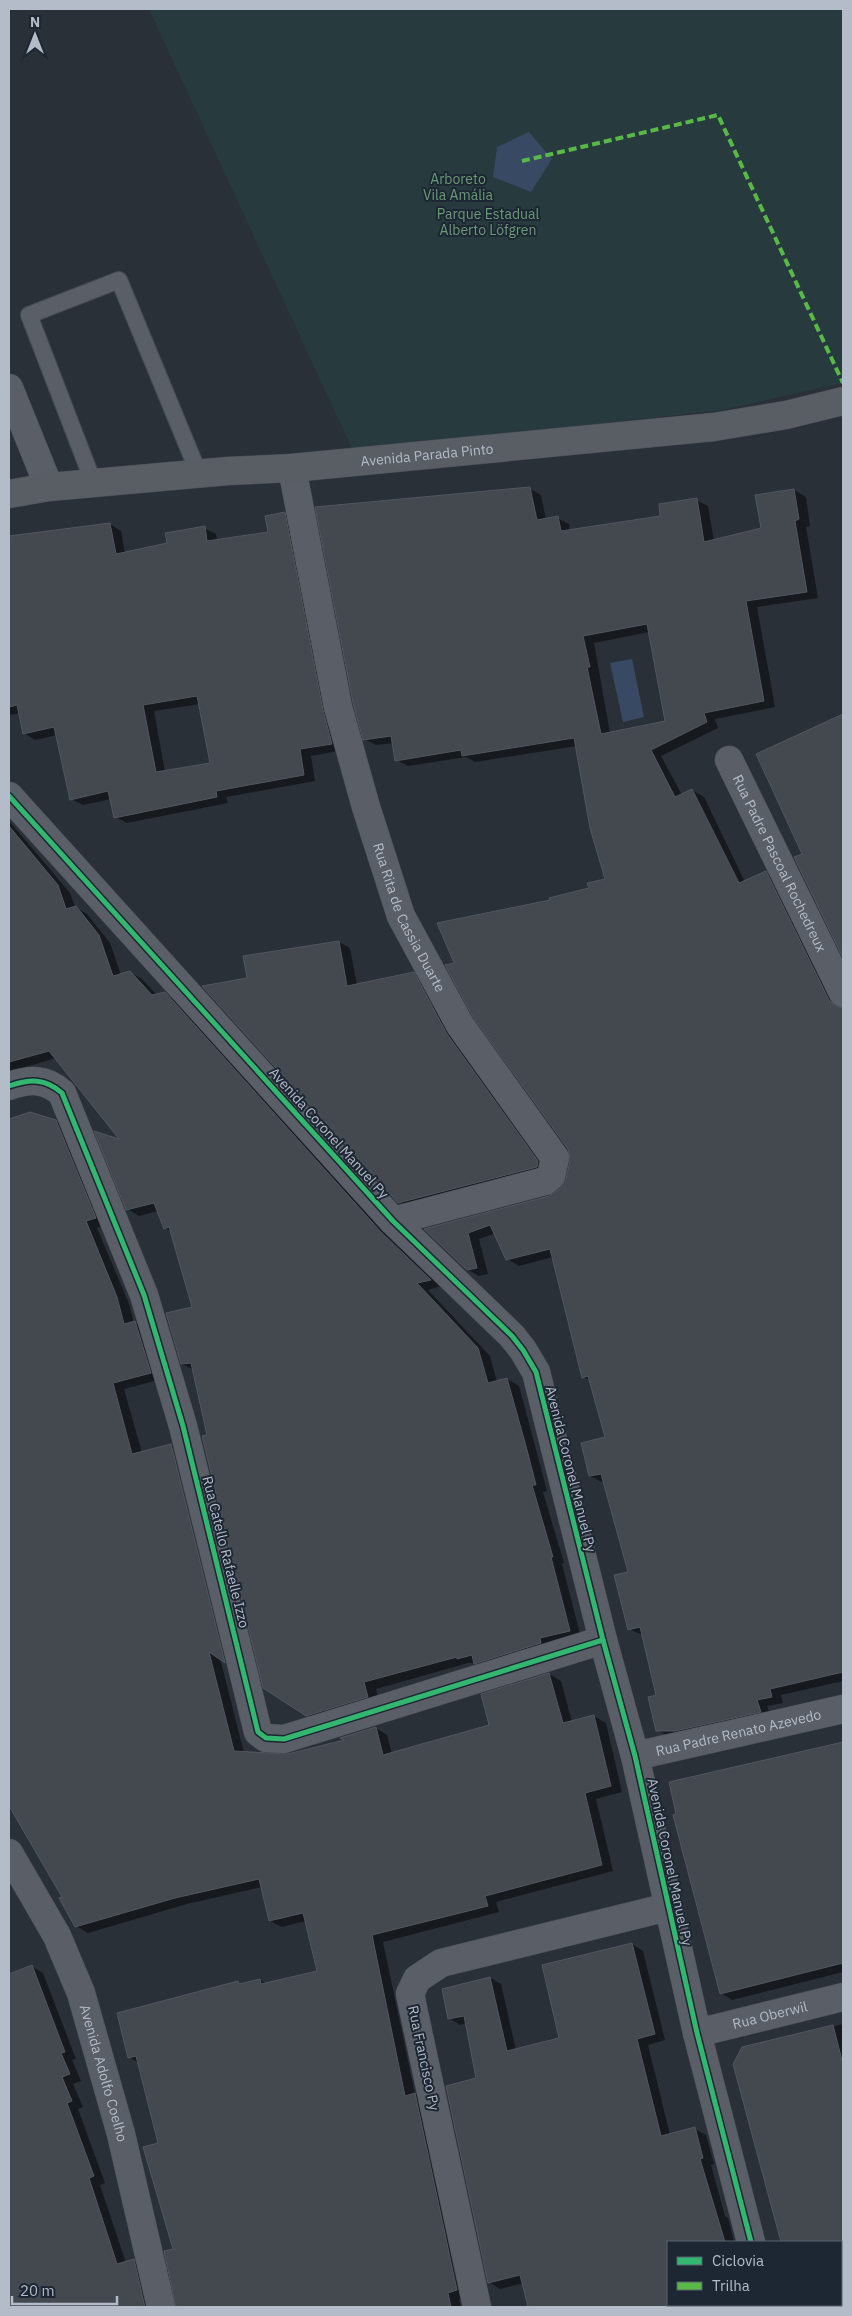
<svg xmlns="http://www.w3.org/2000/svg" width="852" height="2316" font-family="'IBM Plex Sans',sans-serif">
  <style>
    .green { fill: #273a3e }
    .water { fill: #384963 }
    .shadow { fill: #0007; fill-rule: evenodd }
    .building { fill: #444950; stroke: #52575f; fill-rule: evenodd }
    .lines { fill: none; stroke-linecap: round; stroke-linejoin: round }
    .lane-casing { stroke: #484c53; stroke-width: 18 }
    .street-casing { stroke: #484c53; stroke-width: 29 }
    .secondary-casing { stroke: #484c53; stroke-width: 29 }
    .lane { stroke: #5a5e66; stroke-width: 16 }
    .street { stroke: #5a5e66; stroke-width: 28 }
    .secondary { stroke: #595d64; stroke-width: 28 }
    .quiet { stroke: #58b947; stroke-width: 4; stroke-dasharray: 8 4; stroke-linecap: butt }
    .cycleway-casing { stroke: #1d2633; stroke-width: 8 }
    .cycleway { stroke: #33b770; stroke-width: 5 }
    .labels { text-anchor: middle; stroke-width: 4; stroke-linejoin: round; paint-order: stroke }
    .park-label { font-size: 14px; fill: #6b9a76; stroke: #1d2633 }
    .street-label { font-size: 14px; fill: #b4bcc9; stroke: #1d2633 }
  </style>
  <rect width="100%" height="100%" fill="#2a3038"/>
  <polygon class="green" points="149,9 843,9 843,383 722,410 353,451"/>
  <g class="water">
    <polygon points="529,132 552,159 531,192 493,177 497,147"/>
    <polygon points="632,659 644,717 623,722 610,663"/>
  </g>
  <g class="shadow">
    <path d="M530 489 541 495 546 520 557 518 569 524 570 531 662 517 696 500 708 506 714 541 762 529 757 496 794 490 806 497 810 526 806 527 818 598 757 607 775 707 715 719 718 728 661 756 682 795 692 790 704 797 745 882 766 872 777 879 840 1008 843 1009V1681L781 1695 783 1703 767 1706 772 1718 669 1737 658 1730V1696L643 1635 629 1629V1573L605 1482H602L590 1476 606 1438 591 1381 583 1377 553 1257 519 1266 507 1259 496 1233 479 1239 488 1274 479 1276 467 1269 426 1230 550 1197 562 1189 567 1180 572 1155 474 1016 456 964 552 901 590 889 607 880 577 746 475 762 466 757 408 766 396 760 394 743 376 745 364 739ZM649 632 666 722 610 733 594 643Z"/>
    <path d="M284 514 296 520 343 750 311 756 315 781 226 797 228 803 127 823 115 817 111 799 83 805 71 799 57 735 35 740 24 733 20 713 9 715V537L110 524 121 531 125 553 168 544 204 528 216 534 217 541 269 533ZM200 704 211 764 165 772 154 711Z"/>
    <polygon points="843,715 843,955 796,858 804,854 758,754"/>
    <polygon points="9,821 70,893 75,907 87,914 110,943 121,975 130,972 142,979 157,995 165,994 177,1001 441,1286 428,1290 490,1356 497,1382 507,1379 519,1386 538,1457 547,1491 543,1492 564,1563 562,1564 581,1638 487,1670 476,1663 468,1663 376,1689 379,1703 319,1722 307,1715 208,1436 194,1370 182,1364 193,1308 172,1232 165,1228 158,1211 139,1216 127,1209 122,1141 56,1058 9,1072"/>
    <polygon points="339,942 350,948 357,985 413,973 425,980 549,1169 411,1209 399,1202 248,979"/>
    <polygon points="30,1114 56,1121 68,1128 107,1225 97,1228 129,1304 134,1323 147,1329 162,1379 124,1389 142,1453 171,1446 183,1452 236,1668 226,1662 174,1448 171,1448 220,1658 244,1753 288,1755 347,1741 376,1728 387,1735 392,1754 491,1726 549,1674 561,1681 572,1722 594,1716 606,1723 622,1792 596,1799 613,1871 496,1902 499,1912 383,1942 415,2094 427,2101 469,2297 459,2299 461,2307 177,2307 175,2250 159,2144 139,2063 129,2057 238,1983 242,1985 260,1980 267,1984 319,1972 306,1921 282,1927 270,1921 262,1887 187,1904 88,1933 76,1926 63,1897 9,1803 9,1121"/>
    <polygon points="843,1743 843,1972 732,2000 721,1993 670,1783"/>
    <polygon points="632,1944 643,1951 665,2040 648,2045 670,2135 695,2129 706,2135 714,2164 711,2165 725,2216 728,2218 734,2242 668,2242 668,2305 750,2305 751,2307 531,2307 524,2283 500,2289 489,2282 478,2079 466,2023 460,2025 449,2018 490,1978 501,1984 516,2050 561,2039"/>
    <polygon points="31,1966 43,1973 76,2059 72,2060 81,2081 73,2084 83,2107 78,2109 105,2183 100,2185 126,2263 134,2261 146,2268 155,2307 9,2307 9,1975"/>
    <polygon points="843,2024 843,2307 800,2307 799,2305 841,2305 841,2242 783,2242 735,2064 743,2048"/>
  </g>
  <g class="building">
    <path d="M530 487 537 520 558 516 561 531 660 516 659 504 697 498 704 542 761 528 755 495 794 489 799 519 795 521 807 592 746 601 764 701 704 713 707 722 651 750 675 797 692 789 739 883 766 871 829 1000 835 1006 843 1008V1672L770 1689 772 1697 757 1700 761 1712 675 1731H656L648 1697 656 1695 640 1627 628 1630 614 1575 628 1572 601 1474 589 1476 581 1443 605 1437 588 1376 582 1378 550 1249 506 1260 490 1225 468 1233 477 1268 467 1270 424 1229 549 1196 561 1188 566 1179 570 1161 568 1149 473 1017 445 965 454 963 437 923 550 900 549 898 589 888 587 883 605 879 590 828 574 738 462 756 461 750 395 761 391 736 363 740 353 703 315 507ZM647 624 665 721 601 734 587 667H590L583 636Z"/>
    <path d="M285 512 323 710 332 744 300 749 304 775 216 791 217 797 114 818 108 791 70 800 54 727 23 734 17 705 9 707V536L110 523 116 554 167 543 165 533 205 526 207 541 268 532 265 516ZM197 696 210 763 156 772 143 705Z"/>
    <polygon points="843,714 843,958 794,857 802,854 756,754"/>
    <polygon points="9,826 58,885 66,909 76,906 99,935 113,976 130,971 152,995 165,992 381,1232 431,1280 417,1283 478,1348 488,1383 507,1378 527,1450 536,1485 532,1485 553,1557 551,1557 570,1631 540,1638 541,1643 474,1664 472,1655 457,1659 457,1657 364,1682 368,1697 306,1716 263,1688 202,1436 207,1435 191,1363 181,1364 166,1313 192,1307 169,1227 164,1229 154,1203 126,1210 94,1131 119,1139 49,1051 9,1062"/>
    <polygon points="339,941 347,986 414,972 447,1034 538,1161 537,1167 398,1203 202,986 247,978 243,956"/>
    <polygon points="30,1112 56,1120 96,1218 86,1221 117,1297 124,1324 135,1321 151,1373 113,1383 132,1454 171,1444 225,1663 209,1652 234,1751 288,1754 344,1740 340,1738 376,1727 383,1755 489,1725 481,1694 549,1673 563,1723 594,1715 611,1786 585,1793 602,1865 485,1896 488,1906 372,1935 405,2096 415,2093 457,2290 448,2293 451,2307 176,2307 164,2251 173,2249 143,2147 158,2143 136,2056 128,2058 117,2013 238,1981 239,1984 260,1979 261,1984 317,1971 303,1913 269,1921 259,1879 175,1898 75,1927 59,1898 62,1897 9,1806 9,1119"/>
    <polygon points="843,1742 843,1963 720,1994 673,1815 676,1814 669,1782"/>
    <polygon points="632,1943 655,2034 637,2039 661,2136 695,2127 703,2158 700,2159 725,2242 668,2242 668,2307 528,2307 520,2275 488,2283 446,2086 476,2078 464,2016 448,2019 442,1989 490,1977 507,2051 559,2038 542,1965"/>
    <polygon points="32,1965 65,2052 61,2053 70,2074 62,2077 72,2101 67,2103 94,2176 89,2178 117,2264 134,2259 145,2307 9,2307 9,1974"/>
    <polygon points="833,2025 843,2064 843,2242 781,2242 733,2064 742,2047"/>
  </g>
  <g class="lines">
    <defs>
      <polyline id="lane" points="94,484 29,315 119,280 199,474"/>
      <g id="street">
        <polyline points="9,388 49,487"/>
        <path id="s1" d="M292 468 338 707 366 807 401 916 460 1025 555 1158 551 1176 545 1181 393 1221"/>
        <path id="s2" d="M729 760 843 993"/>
        <polyline points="9,796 393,1221 512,1336 523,1350 536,1372 603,1640 635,1756 697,2033 751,2242"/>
        <path d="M9 1086C30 1079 45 1078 62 1093L144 1295 183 1426 258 1732 266 1738 284 1739 603 1640"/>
        <path id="s3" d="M635 1756 843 1709"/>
        <path id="s4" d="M9 1853 57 1936 81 1993 121 2134 161 2307"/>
        <path id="s5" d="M697 2033 843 1997"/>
        <polyline points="767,2305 767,2307"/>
        <polyline points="477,2307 410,1994 417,1979 441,1963 668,1907"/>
      </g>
      <g id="secondary">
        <path id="s6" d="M9 494 49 487 228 471 292 468 714 427 786 415 843 401"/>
      </g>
    </defs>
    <use href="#lane" class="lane-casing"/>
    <use href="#street" class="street-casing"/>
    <use href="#secondary" class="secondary-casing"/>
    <use href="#lane" class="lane"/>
    <use href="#street" class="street"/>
    <use href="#secondary" class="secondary"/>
    <polyline class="quiet" points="522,161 718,115 843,383"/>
    <defs>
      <g id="cycleway">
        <polyline points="9,796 393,1221 512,1336 523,1350 536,1372 603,1640 635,1756 697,2033 751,2242"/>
        <path d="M9 1086C30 1079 45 1078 62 1093L144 1295 183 1426 258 1732 266 1738 284 1739 603 1640"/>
      </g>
    </defs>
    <use href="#cycleway" class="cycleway-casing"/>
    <use href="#cycleway" class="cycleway"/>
  </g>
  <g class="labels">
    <g class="park-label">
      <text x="458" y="184">Arboreto<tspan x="458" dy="16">Vila Amália</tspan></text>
      <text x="488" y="219">Parque Estadual<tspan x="488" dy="16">Alberto Löfgren</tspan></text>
    </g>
    <g class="street-label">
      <text dy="5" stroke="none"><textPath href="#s6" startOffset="420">Avenida Parada Pinto</textPath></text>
      <text dy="5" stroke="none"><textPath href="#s2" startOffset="115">Rua Padre Pascoal Rochedreux</textPath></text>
      <text dy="5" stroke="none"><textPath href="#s1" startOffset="466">Rua Rita de Cassia Duarte</textPath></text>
      <text transform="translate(329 1133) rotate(48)" y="5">Avenida Coronel Manuel Py</text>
      <text transform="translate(571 1469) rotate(76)" y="5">Avenida Coronel Manuel Py</text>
      <text transform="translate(226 1552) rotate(76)" y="5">Rua Catello Rafaelle Izzo</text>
      <text dy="5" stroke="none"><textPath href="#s3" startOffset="106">Rua Padre Renato Azevedo</textPath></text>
      <text transform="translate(670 1862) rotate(78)" y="5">Avenida Coronel Manuel Py</text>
      <text dy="5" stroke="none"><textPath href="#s5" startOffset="75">Rua Oberwil</textPath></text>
      <text transform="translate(424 2058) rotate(78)" y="5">Rua Francisco Py</text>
      <text dy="5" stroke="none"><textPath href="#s4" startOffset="241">Avenida Adolfo Coelho</textPath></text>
    </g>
  </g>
  <rect width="852" height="2316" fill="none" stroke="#b4bcc9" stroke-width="20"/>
  <rect x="667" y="2241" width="175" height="65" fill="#1d2633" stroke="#59626f"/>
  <rect x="677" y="2257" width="25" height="8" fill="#33b770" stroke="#59626f"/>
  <text x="712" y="2266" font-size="15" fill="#b4bcc9">Ciclovia</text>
  <rect x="677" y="2282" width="25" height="8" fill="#58b947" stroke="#59626f"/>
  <text x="712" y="2291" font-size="15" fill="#b4bcc9">Trilha</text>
  <g transform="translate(35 35)" stroke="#1d2633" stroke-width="4" paint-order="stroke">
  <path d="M0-4L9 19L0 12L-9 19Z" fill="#b4bcc9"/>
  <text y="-8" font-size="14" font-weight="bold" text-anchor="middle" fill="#b4bcc9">N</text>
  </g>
  <path d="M12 2296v8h105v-8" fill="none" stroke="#b4bcc9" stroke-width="2.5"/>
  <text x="20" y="2296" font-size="15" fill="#b4bcc9" stroke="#1d2633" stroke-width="4" paint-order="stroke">20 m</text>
</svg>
